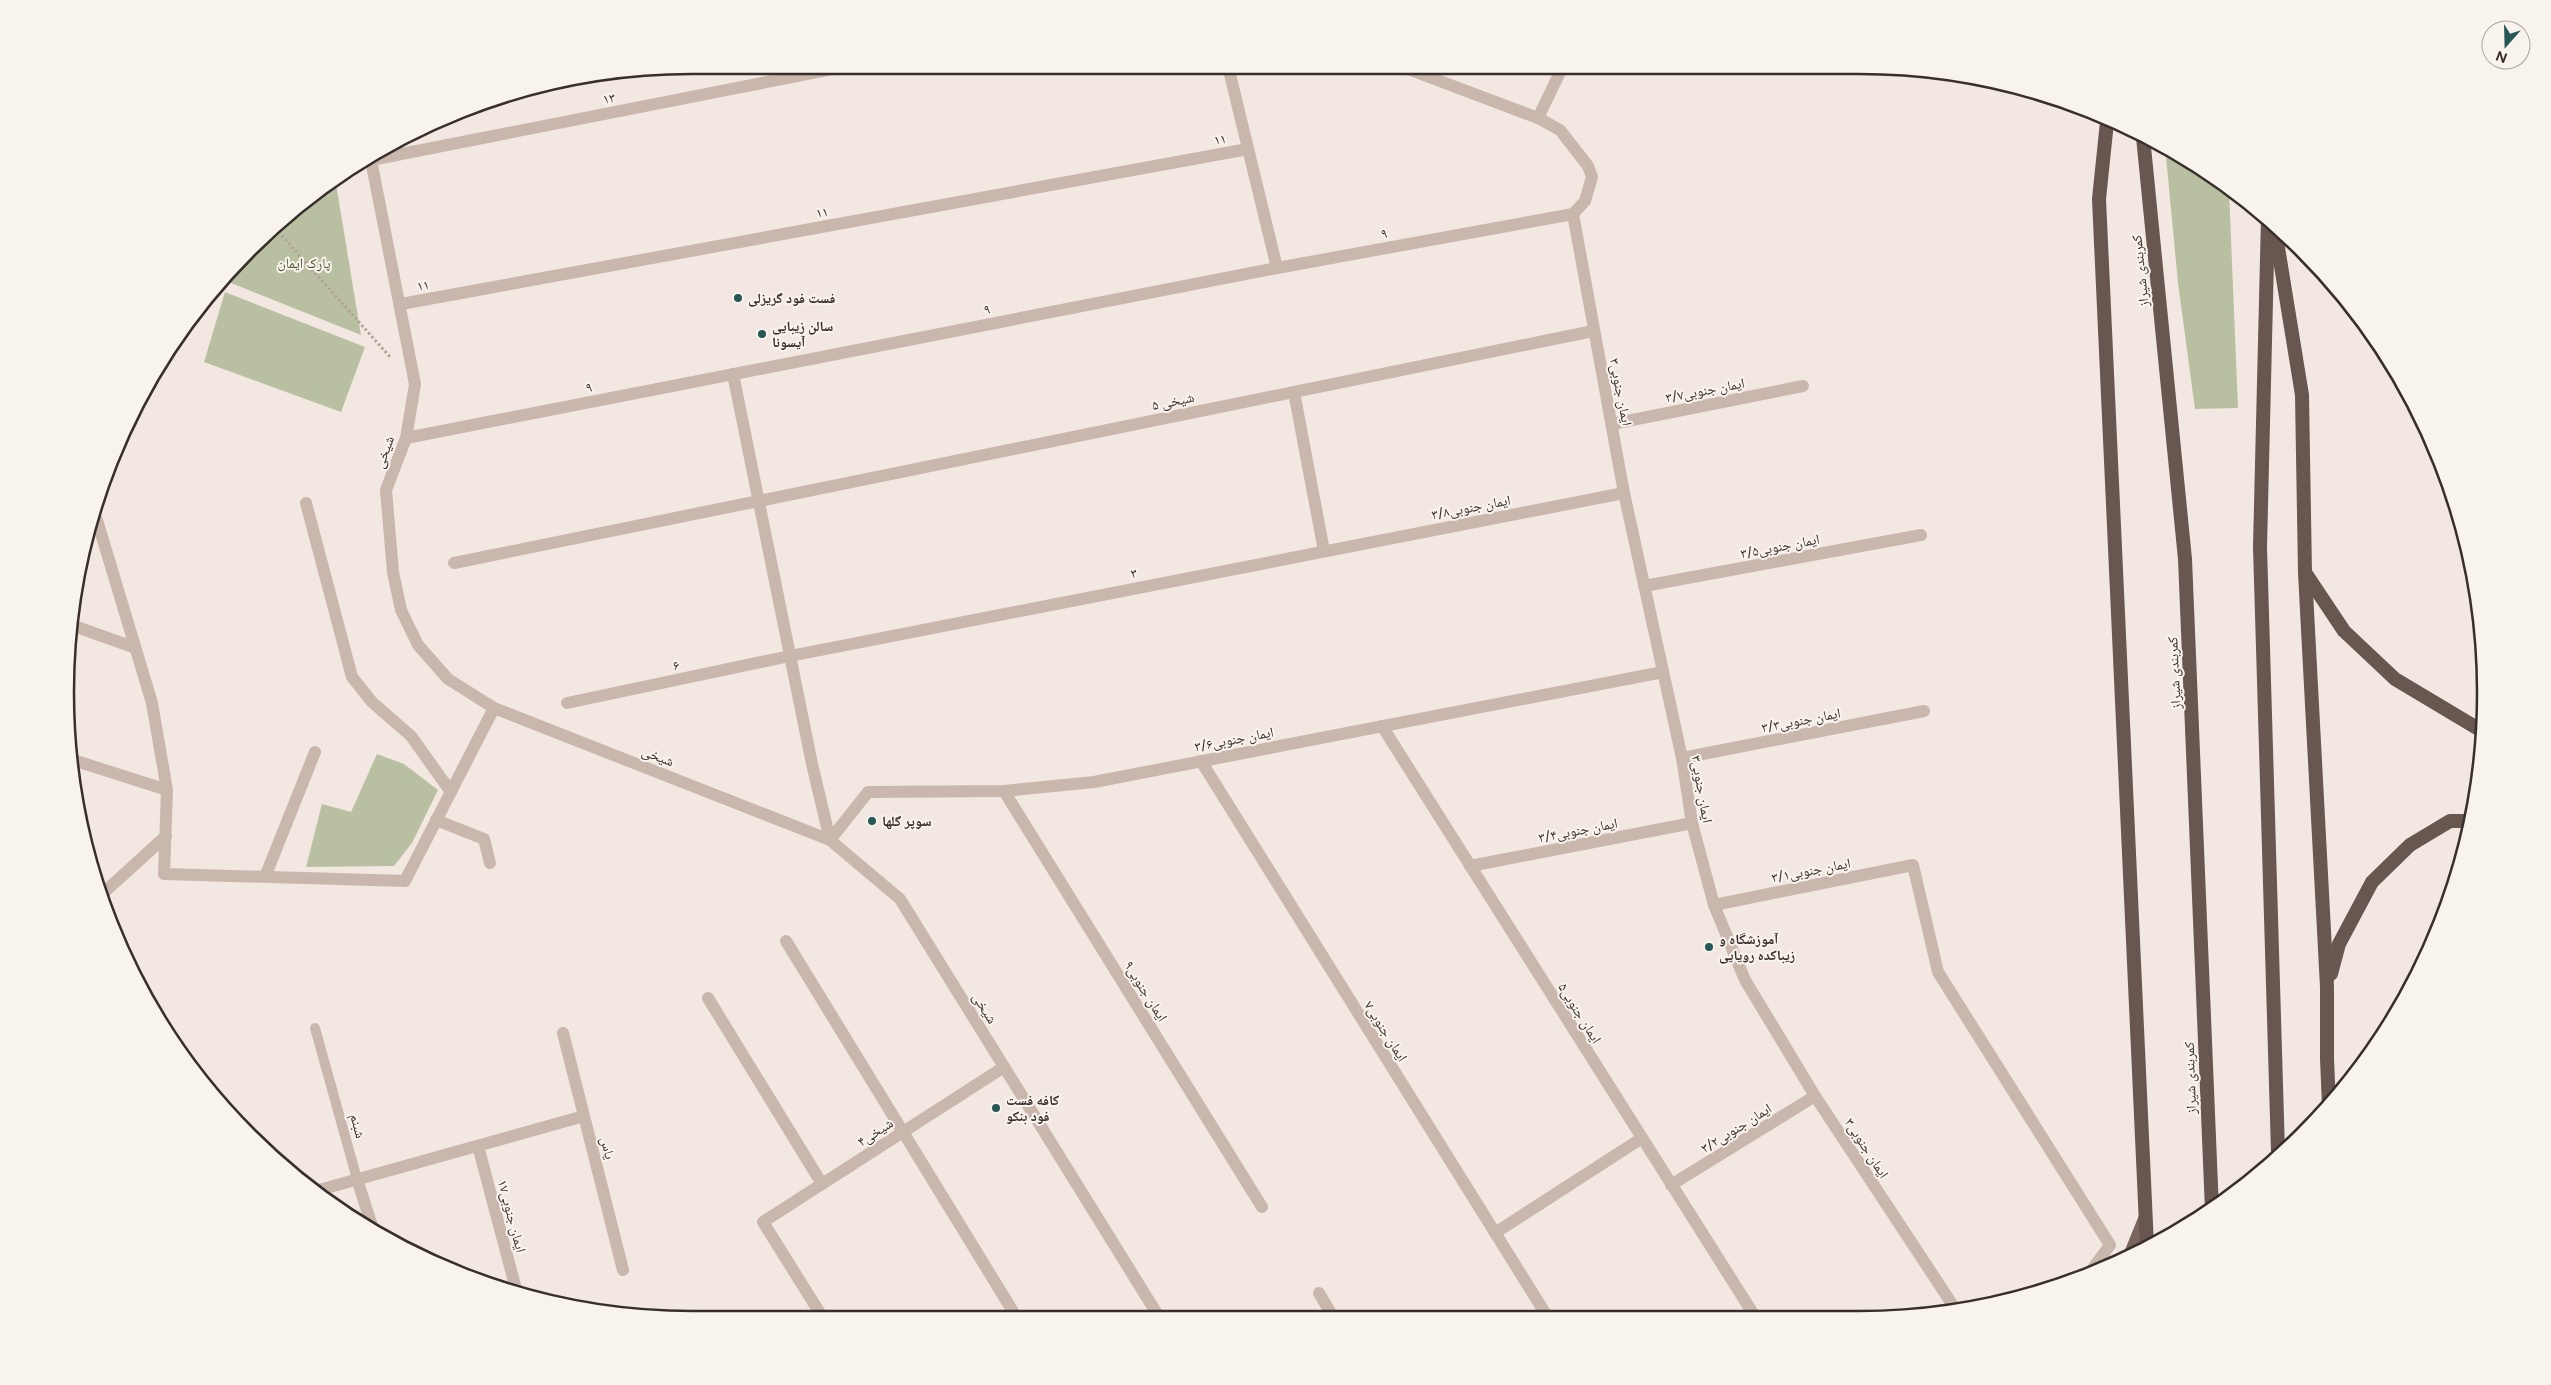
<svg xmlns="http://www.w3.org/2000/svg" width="2551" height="1385" font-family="Figtree,'Noto Naskh Arabic',sans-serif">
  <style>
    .green { fill: #b9c0a2 }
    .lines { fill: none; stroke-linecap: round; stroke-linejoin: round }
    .path { stroke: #b5a198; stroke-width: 3; stroke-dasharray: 2.5 2.5; stroke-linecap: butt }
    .service { stroke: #c9b7ad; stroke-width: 10 }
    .minor { stroke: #c9b7ad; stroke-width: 12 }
    .tertiary { stroke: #c9b7ad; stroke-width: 12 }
    .primary { stroke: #79645e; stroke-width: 12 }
    .trunk { stroke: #685650; stroke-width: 14 }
    .poi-dot { fill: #245755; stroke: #f9f3ed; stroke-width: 2 }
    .labels { text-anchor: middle; stroke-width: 4; stroke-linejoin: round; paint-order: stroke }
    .street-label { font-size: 14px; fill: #382e2b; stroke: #f9f3ed }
    .park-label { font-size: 14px; fill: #4b5531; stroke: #f9f3ed }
    .poi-label { font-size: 14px; font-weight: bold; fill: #382e2b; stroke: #f9f3ed; text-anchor: start }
    .rim { fill: none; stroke: #382e2b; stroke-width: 2.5 }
  </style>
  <rect width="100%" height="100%" fill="#f2e8e1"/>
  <g class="green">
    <polygon points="2165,146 2229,190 2238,408 2195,409 2178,283"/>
    <polygon points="335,178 361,335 221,279 310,195"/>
    <polygon points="225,292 365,347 341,412 204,362"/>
    <polygon points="377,754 404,764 438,790 412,843 394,866 306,867 322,804 351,812"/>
  </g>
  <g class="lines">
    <polyline class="path" points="275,228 391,358"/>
    <polyline class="service" points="315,1028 357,1179"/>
    <g class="minor">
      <polyline points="1228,66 1277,268"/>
      <polyline points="1538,118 1563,66"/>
      <polyline points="371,160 853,65"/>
      <polyline points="401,304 1248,149"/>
      <polyline points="733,374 812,764 830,840"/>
      <polyline points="1294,392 1324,551"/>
      <polyline points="1612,424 1803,386"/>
      <polyline points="406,438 1277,268 1573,214 1624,493 1682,758 1692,823 1714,905 1745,980 1815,1096 1956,1310"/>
      <polyline points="306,503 352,677 372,702 411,736 451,792"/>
      <polyline points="97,520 152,703 167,790 164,874 405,881 494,708"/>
      <polyline points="454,563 1593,331"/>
      <polyline points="1644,586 1921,535"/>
      <polyline points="71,625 133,647"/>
      <polyline points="567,703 790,656 1624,493"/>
      <polyline points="1382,726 1754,1315"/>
      <polyline points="1682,758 1924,711"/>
      <polyline points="70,759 167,790"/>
      <polyline points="1201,761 1547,1316"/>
      <polyline points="1004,791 1262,1207"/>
      <polyline points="436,820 484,839 490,863"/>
      <polyline points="830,840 868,792 1004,791 1094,782 1663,672"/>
      <polyline points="1470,866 1692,823"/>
      <polyline points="265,877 315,752"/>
      <polyline points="100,896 166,836"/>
      <polyline points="1714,905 1913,865 1938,972 2110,1245 2088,1275"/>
      <polyline points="786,941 1017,1318"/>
      <polyline points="708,998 822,1184"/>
      <polyline points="563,1033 623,1270"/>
      <polyline points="478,1146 517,1293"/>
      <polyline points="357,1179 374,1232"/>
      <polyline points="1671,1185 1815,1096"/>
      <polyline points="312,1192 584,1116"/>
      <polyline points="1495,1233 1642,1138"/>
      <polyline points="1319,1293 1333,1317"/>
      <polyline points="823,1318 763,1222 1004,1067"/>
    </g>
    <g class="tertiary">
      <polyline points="1400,66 1538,118 1560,130 1588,166 1592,177 1585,201 1573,214"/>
      <polyline points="370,155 415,384 406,438 386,490 393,572 401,610 418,645 448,679 494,708 830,840 900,899 1159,1317"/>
    </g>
    <polyline class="primary" points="2129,1256 2146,1214"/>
    <g class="trunk">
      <polyline points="2107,122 2099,199 2147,1246"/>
      <polyline points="2143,137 2185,559 2212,1210"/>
      <polyline points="2268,218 2260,547 2278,1152"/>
      <polyline points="2274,223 2302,395 2305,573 2327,987 2327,1058 2329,1107"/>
      <polyline points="2306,574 2344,631 2395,679 2482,731"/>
      <polyline points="2331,974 2339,944 2372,882 2410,845 2450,821 2470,821"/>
    </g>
  </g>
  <g class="poi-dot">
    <circle cx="738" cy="298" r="5"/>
    <circle cx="762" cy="334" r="5"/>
    <circle cx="872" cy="821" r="5"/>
    <circle cx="1709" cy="947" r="5"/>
    <circle cx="996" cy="1108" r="5"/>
  </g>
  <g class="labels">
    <g class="street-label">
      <text transform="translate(609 98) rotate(-11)" y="5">۱۳</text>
      <text transform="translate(1220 139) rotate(-10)" y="5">۱۱</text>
      <text transform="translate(822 212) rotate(-10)" y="5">۱۱</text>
      <text transform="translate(1384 233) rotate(-10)" y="5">۹</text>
      <text transform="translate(2140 271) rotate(-96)" y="5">کمربندی شیراز</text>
      <text transform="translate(423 285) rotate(-10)" y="5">۱۱</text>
      <text transform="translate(987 309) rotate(-11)" y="5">۹</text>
      <text transform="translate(589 387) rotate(-11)" y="5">۹</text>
      <text transform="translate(1705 390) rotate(-11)" y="5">ایمان جنوبی۳/۷</text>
      <text transform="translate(1621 392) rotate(79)" y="5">ایمان جنوبی۳</text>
      <text transform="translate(1173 401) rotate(-12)" y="5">شیخی ۵</text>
      <text transform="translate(384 452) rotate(-70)" y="5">شیخی</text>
      <text transform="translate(1471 507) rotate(-11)" y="5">ایمان جنوبی۳/۸</text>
      <text transform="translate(1780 546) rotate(-11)" y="5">ایمان جنوبی۳/۵</text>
      <text transform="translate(1134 573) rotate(-11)" y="5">۳</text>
      <text transform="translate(676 665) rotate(-12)" y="5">۶</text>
      <text transform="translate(2174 673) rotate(-93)" y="5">کمربندی شیراز</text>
      <text transform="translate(1801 720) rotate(-11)" y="5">ایمان جنوبی۳/۳</text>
      <text transform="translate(1234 739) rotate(-11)" y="5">ایمان جنوبی۳/۶</text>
      <text transform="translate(658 756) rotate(21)" y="5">شیخی</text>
      <text transform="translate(1702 789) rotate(80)" y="5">ایمان جنوبی۳</text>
      <text transform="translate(1578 830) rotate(-11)" y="5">ایمان جنوبی۳/۴</text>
      <text transform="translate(1811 870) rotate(-11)" y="5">ایمان جنوبی۳/۱</text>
      <text transform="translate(1146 991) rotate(58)" y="5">ایمان جنوبی۹</text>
      <text transform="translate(985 1008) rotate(58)" y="5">شیخی</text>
      <text transform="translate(1580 1013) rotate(58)" y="5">ایمان جنوبی۵</text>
      <text transform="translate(1386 1031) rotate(58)" y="5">ایمان جنوبی۷</text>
      <text transform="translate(2190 1078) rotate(-92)" y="5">کمربندی شیراز</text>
      <text transform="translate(358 1126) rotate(75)" y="5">شبنم</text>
      <text transform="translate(1736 1128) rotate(-32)" y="5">ایمان جنوبی۳/۲</text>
      <text transform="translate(875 1132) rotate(-33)" y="5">شیخی۴</text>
      <text transform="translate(608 1148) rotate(76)" y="5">یاس</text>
      <text transform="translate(1867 1148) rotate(57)" y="5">ایمان جنوبی۳</text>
      <text transform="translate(512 1216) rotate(75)" y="5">ایمان جنوبی۱۷</text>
    </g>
    <g class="park-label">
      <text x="304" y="268">پارک ایمان</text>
    </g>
    <g class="poi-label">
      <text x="748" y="303">فست فود گریزلی</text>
      <text x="772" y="331">سالن زیبایی<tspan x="772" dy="16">آیسونا</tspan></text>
      <text x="882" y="826">سوپر گلها</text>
      <text x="1719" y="944">آموزشگاه و<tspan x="1719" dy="16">زیباکده رویایی</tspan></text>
      <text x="1006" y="1105">کافه فست<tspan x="1006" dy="16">فود بنکو</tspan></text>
    </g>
  </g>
  <path d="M0 0H2551V1385H0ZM692 74H1859A618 618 0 0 1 2477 692V693A618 618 0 0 1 1859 1311H692A618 618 0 0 1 74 693V692A618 618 0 0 1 692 74Z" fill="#f9f3ed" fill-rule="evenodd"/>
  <path class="rim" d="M692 74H1859A618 618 0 0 1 2477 692V693A618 618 0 0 1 1859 1311H692A618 618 0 0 1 74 693V692A618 618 0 0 1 692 74Z"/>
  <g transform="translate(2506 45) rotate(200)"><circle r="24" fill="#f9f3ed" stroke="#aca49f"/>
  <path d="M0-4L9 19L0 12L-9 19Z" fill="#245755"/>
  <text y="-8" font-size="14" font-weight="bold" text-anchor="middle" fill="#382e2b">N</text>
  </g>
</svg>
